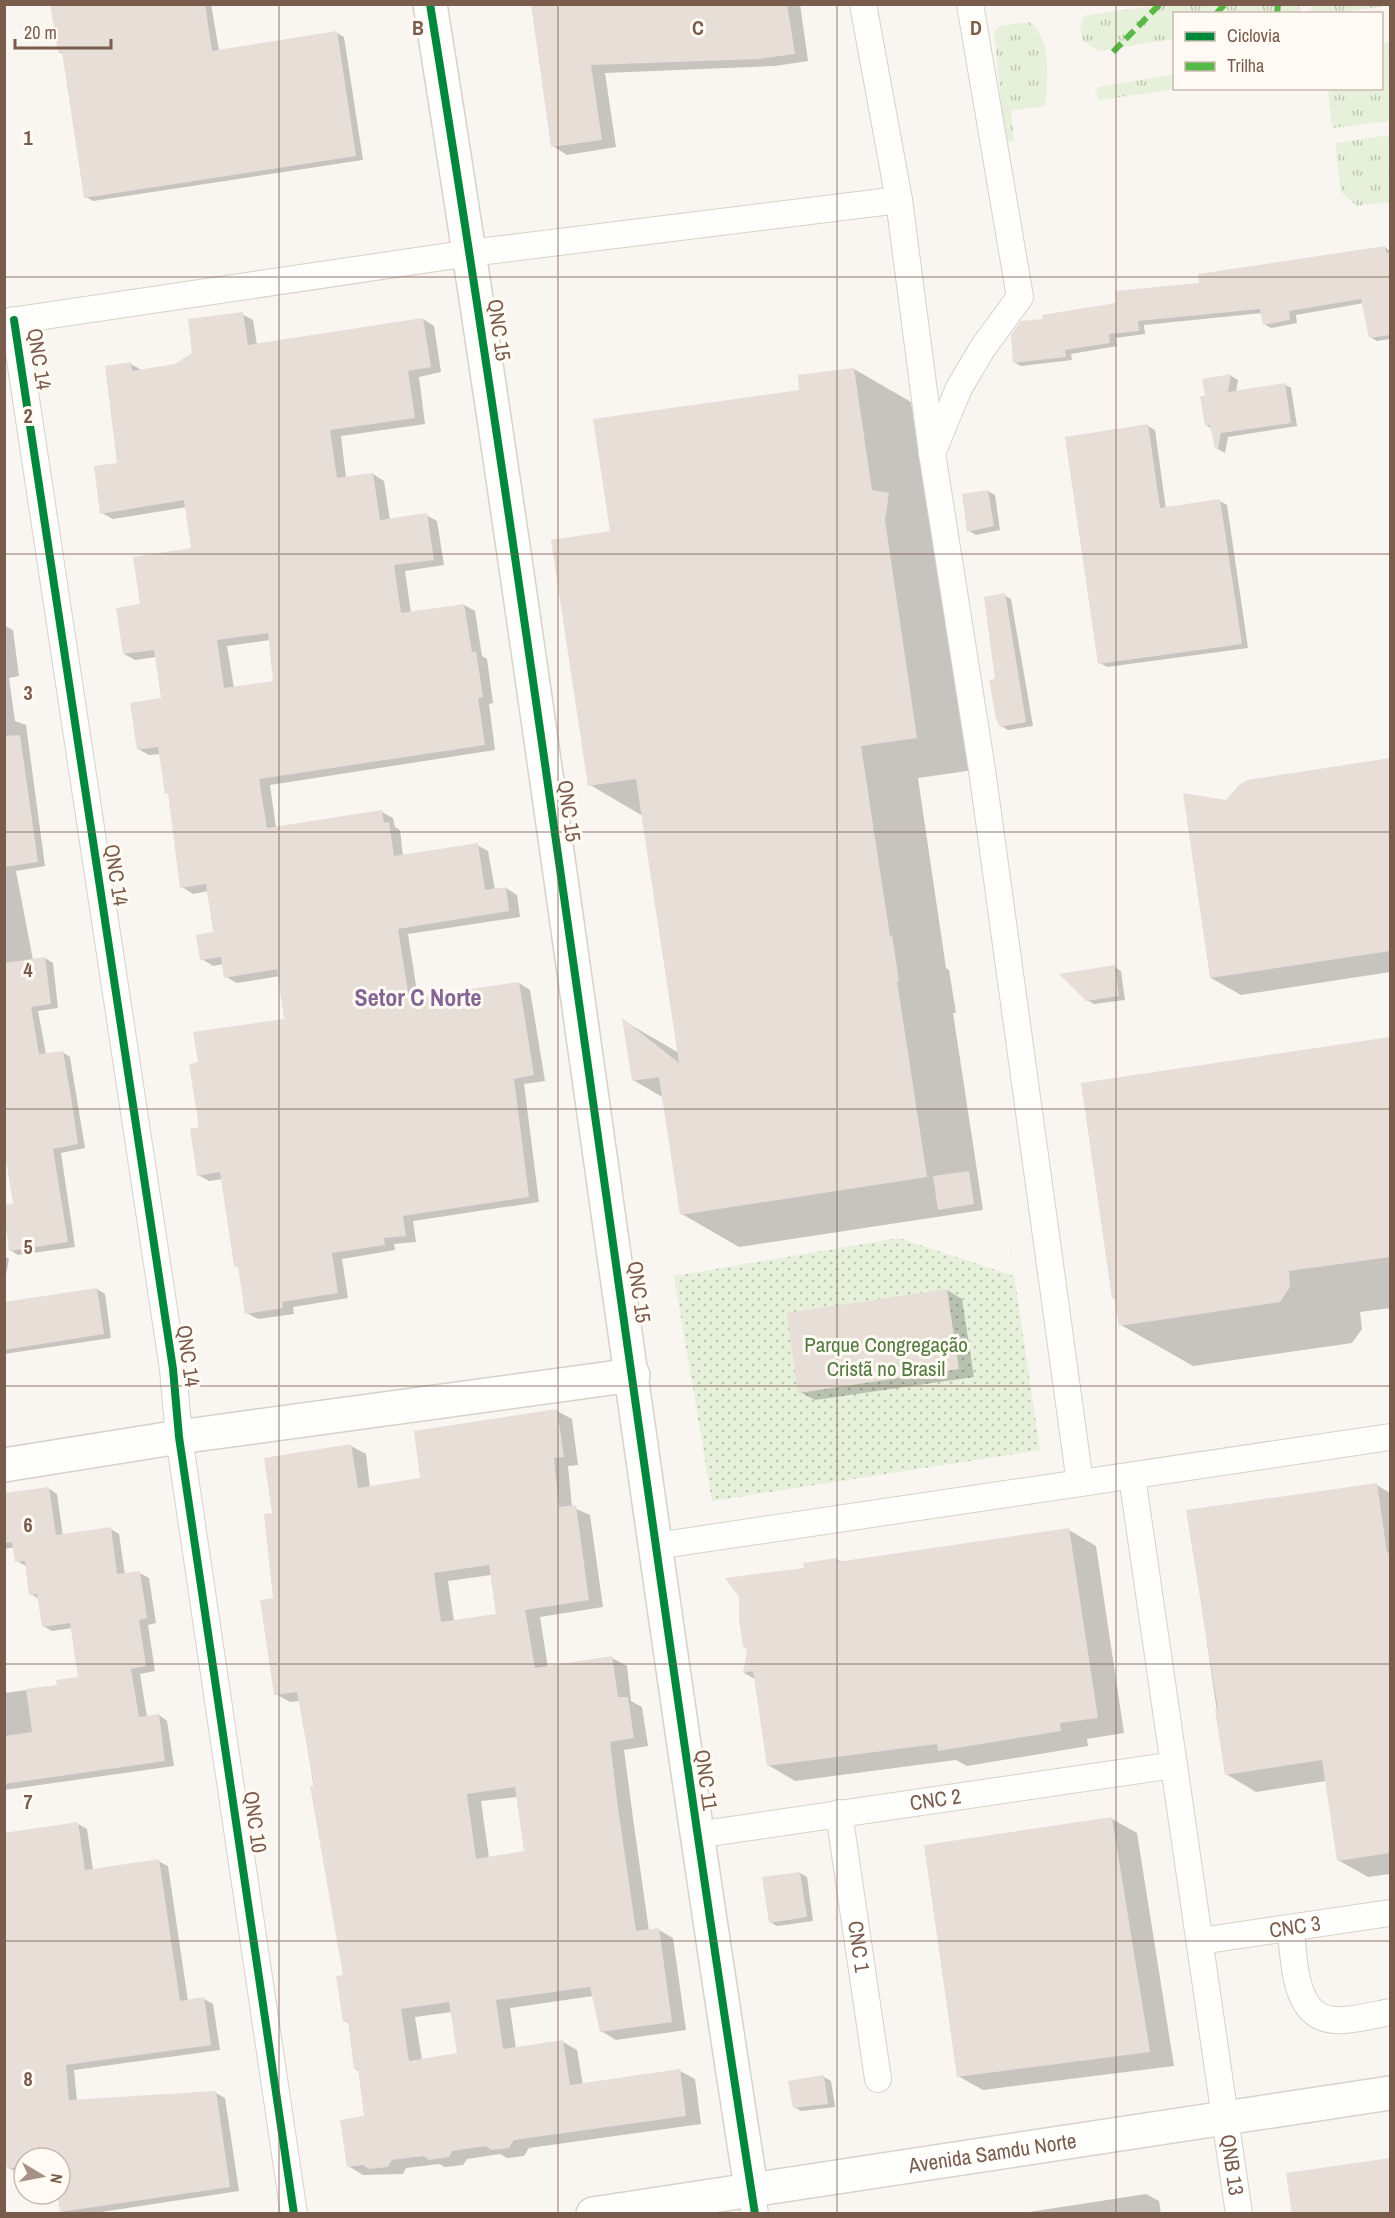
<svg xmlns="http://www.w3.org/2000/svg" width="1395" height="2218" font-family="'Archivo Narrow',sans-serif">
  <style>
    .grass { fill: url(#grass-tufts) }
    .park { fill: url(#park-dots) }
    .shadow { fill: #0003; fill-rule: evenodd }
    .building { fill: #e6ded7; fill-rule: evenodd }
    .lines { fill: none; stroke-linecap: round; stroke-linejoin: round }
    .minor-casing { stroke: #d7d1cb; stroke-width: 28 }
    .tertiary-casing { stroke: #d7d1cb; stroke-width: 36 }
    .secondary-casing { stroke: #d9d2cb; stroke-width: 36 }
    .minor { stroke: #fefefd; stroke-width: 26 }
    .tertiary { stroke: #fefefd; stroke-width: 33 }
    .secondary { stroke: #fefefd; stroke-width: 33 }
    .quiet { stroke: #58b947; stroke-width: 6; stroke-dasharray: 12 6; stroke-linecap: butt }
    .cycleway-casing { stroke: #fffaf3; stroke-width: 11 }
    .cycleway { stroke: #00873e; stroke-width: 8 }
    .grid { fill: none; stroke: #7a5c4d; stroke-width: 1.5; stroke-opacity: 0.55 }
    .labels { text-anchor: middle; stroke-width: 6; stroke-linejoin: round; paint-order: stroke }
    .street-label { font-size: 21px; fill: #7a5c4d; stroke: #fffaf3 }
    .park-label { font-size: 21px; fill: #537a41; stroke: #fffaf3 }
    .quarter-label { font-size: 24px; font-weight: bold; fill: #846695; stroke: #fffaf3 }
    .grid-label { font-size: 20px; text-anchor: middle; font-weight: bold; fill: #7a5c4d; stroke: #fffaf3; stroke-width: 6; stroke-linejoin: round; paint-order: stroke }
  </style>
  <defs>
    <pattern id="grass-tufts" width="24" height="20" patternUnits="userSpaceOnUse" patternTransform="scale(1.5)"><rect width="24" height="20" fill="#e7f0db"/><path d="M3 7l-1-3M5 7V3M7 7l1-3M15 17l-1-3M17 17v-4M19 17l1-3" fill="none" stroke="#c0c6b4"/></pattern>
    <pattern id="park-dots" width="8" height="8" patternUnits="userSpaceOnUse" patternTransform="scale(1.5)"><rect width="8" height="8" fill="#e7f0db"/><path d="M2 2h.1M6 6h.1" fill="none" stroke="#c0c6b4" stroke-width="1.8" stroke-linecap="round"/></pattern>
  </defs>
  <rect width="100%" height="100%" fill="#f9f5f0"/>
  <g class="grass">
    <polygon points="1165,4 1299,5 1300,13 1174,14 1174,39 1098,51 1083,41 1080,29 1084,16"/>
    <polygon points="1310,5 1390,4 1390,5 1339,13 1312,14"/>
    <path d="M1029 22C1053 39 1047 81 1045 106L1011 111 1014 140 1005 142 994 32 999 26Z"/>
    <polygon points="1390,42 1390,121 1332,128 1328,89 1382,88 1382,43"/>
    <polygon points="1174,74 1174,88 1177,89 1099,100 1095,93 1099,87"/>
    <polygon points="1390,135 1390,202 1357,206 1341,192 1335,143"/>
  </g>
  <polygon class="park" points="1006,1220 1040,1450 712,1501 674,1276 899,1238 1014,1276"/>
  <g class="shadow">
    <polygon points="52,4 211,4 219,51 337,33 344,37 363,160 93,201 86,197 64,55 59,52"/>
    <polygon points="532,4 800,4 808,61 775,66 605,73 616,147 567,155 553,146"/>
    <polygon points="1385,247 1390,251 1390,339 1377,341 1370,337 1364,303 1296,315 1297,323 1271,328 1264,324 1262,313 1144,325 1145,334 1115,338 1117,346 1071,354 1072,360 1021,366 1014,362 1044,321 1201,284"/>
    <path d="M242 314 253 320 257 345 423 319 434 326 441 372 419 377 425 424 341 436 346 478 373 474 384 481 390 520 426 515 437 521 444 565 405 571 411 613 464 605 475 611 482 656 487 659 493 703 489 704 495 750 270 785 276 828 382 812 393 818 395 827 400 830 403 856 477 845 488 851 495 890 506 888 517 895 520 917 408 934 418 998 519 983 530 990 545 1081 524 1084 539 1202 413 1221 416 1242 394 1244 395 1250 342 1259 348 1298 293 1307 294 1314 258 1319 247 1313 239 1268 235 1265 223 1179 209 1181 198 1175 199 1064 286 1020 280 976 237 983 226 977 224 964 213 966 202 959 214 933 208 891 193 894 182 887 170 795 167 793 161 754 149 755 138 749 162 699 156 657 135 660 124 654 193 549 187 507 113 519 102 513 119 464 131 364 143 371 176 366ZM270 640 275 682 234 688 227 646Z"/>
    <polygon points="854,369 911,402 928,516 946,527 974,770 918,778 946,968 949,970 956,1013 953,1013 983,1210 739,1247 682,1214 664,1098 633,1080 624,1021 679,1053 643,816 590,785 612,533 800,391"/>
    <polygon points="1231,376 1238,380 1236,392 1284,384 1291,388 1297,426 1228,437 1225,453 1216,448 1212,429 1206,425 1207,397 1204,380"/>
    <polygon points="1148,426 1155,430 1166,509 1220,501 1227,505 1248,648 1107,667 1100,663"/>
    <polygon points="988,491 995,495 1000,530 976,535 969,531"/>
    <polygon points="1004,595 1011,599 1033,726 1008,730 1001,726 996,680"/>
    <polygon points="5,626 13,630 19,676 9,678 15,721 26,725 45,866 16,871 33,960 45,958 53,963 58,1008 38,1011 46,1054 62,1052 70,1057 85,1148 61,1153 75,1247 18,1255 10,1250 4,1215 4,1206 14,1205 8,1160 4,1160"/>
    <polygon points="1390,759 1390,972 1241,995 1211,978 1227,802 1248,781"/>
    <polygon points="1114,967 1121,971 1125,1000 1094,1004 1087,1000"/>
    <polygon points="1390,1038 1390,1308 1360,1312 1362,1329 1352,1343 1193,1366 1121,1325 1083,1084"/>
    <polygon points="4,1256 9,1259 4,1284"/>
    <polygon points="97,1289 105,1294 111,1338 4,1354 4,1304"/>
    <polygon points="947,1290 962,1299 974,1377 815,1400 800,1392"/>
    <path d="M557 1411 572 1419 578 1465 568 1466 572 1507 590 1515 603 1607 540 1617 548 1668 612 1658 627 1666 631 1701 642 1707 648 1746 624 1750 633 1818 649 1931 659 1930 673 1938 686 2030 616 2040 601 2031 593 1996 510 2008 516 2049 563 2042 577 2050 583 2085 680 2071 695 2079 701 2124 529 2148 524 2156 507 2158 500 2154 467 2159 463 2165 445 2167 439 2164 406 2168 403 2174 363 2175 348 2166 366 2117 359 2071 355 2069 350 2024 345 2021 344 1976 300 1701 290 1702 276 1694 274 1515 351 1446 366 1454 370 1488 422 1480ZM491 1575 497 1615 454 1621 448 1581ZM517 1797 525 1852 489 1858 481 1801ZM452 2012 459 2055 422 2060 415 2017Z"/>
    <polygon points="1377,1485 1390,1493 1390,1874 1368,1877 1338,1860 1326,1781 1256,1792 1226,1774 1188,1511"/>
    <polygon points="48,1488 57,1494 63,1536 111,1529 119,1534 125,1575 140,1573 149,1578 156,1623 148,1625 155,1671 140,1674 147,1717 159,1715 167,1721 174,1766 4,1790 4,1693 59,1686 80,1678 72,1628 52,1631 43,1626 39,1599 31,1594 26,1566 17,1561 15,1547 4,1549 4,1494"/>
    <polygon points="1069,1530 1096,1546 1124,1733 1087,1739 1088,1746 967,1766 956,1760 795,1781 768,1765 755,1679 744,1673 806,1570 836,1559 844,1563"/>
    <polygon points="1112,1819 1137,1833 1174,2066 983,2090 958,2076"/>
    <polygon points="78,1824 87,1829 93,1870 158,1861 168,1866 188,2001 204,1999 213,2004 220,2050 74,2070 77,2101 216,2093 225,2098 239,2191 88,2214 66,2214 61,2211 59,2194 60,2158 24,2158 24,2172 18,2173 9,2168"/>
    <polygon points="800,1873 807,1877 813,1921 777,1926 770,1922"/>
    <polygon points="824,2077 831,2081 835,2107 801,2111 794,2107"/>
    <polygon points="1390,2159 1390,2214 1293,2214 1288,2175"/>
    <polygon points="1146,2194 1159,2201 1161,2214 1016,2214"/>
  </g>
  <g class="building">
    <polygon points="50,4 205,4 212,51 337,31 356,156 84,198 62,52 58,53"/>
    <polygon points="531,4 787,4 795,54 759,59 591,65 602,140 551,147"/>
    <polygon points="1385,246 1386,253 1390,253 1390,335 1369,338 1361,299 1289,311 1290,320 1263,325 1260,309 1138,321 1139,331 1109,334 1110,343 1065,350 1066,357 1013,363 1011,335 1021,321 1043,319 1042,315 1116,303 1115,291 1199,283 1198,274"/>
    <path d="M243 312 248 345 423 318 431 367 408 371 415 418 330 430 337 478 373 473 380 520 427 513 434 560 394 565 401 613 464 604 472 652 476 651 483 697 478 698 485 745 259 779 267 828 382 810 384 823 389 822 394 856 478 843 485 890 506 887 509 911 398 929 409 998 519 982 534 1075 514 1079 529 1197 403 1216 406 1236 384 1238 385 1245 332 1253 338 1293 282 1302 283 1308 245 1314 238 1266H234L220 1172 197 1176 190 1129 199 1127 189 1064 198 1062 193 1032 284 1019 277 969 224 978 221 957 200 960 196 935 213 932 206 884 180 888 168 793 165 794 158 747 137 750 130 703 161 698 154 650 123 654 116 608 140 604 133 557 191 548 184 500 100 514 94 466 117 463 105 366 131 362 132 371 175 364 192 353 188 319ZM268 633 273 681 224 688 217 640Z"/>
    <polygon points="854,368 872,490 889,493 885,520 917,738 861,746 890,936 892,935 899,981 897,981 927,1177 680,1215 659,1077 632,1081 622,1018 679,1063 636,779 588,786 551,540 610,531 593,419 799,390 798,375"/>
    <polygon points="1231,374 1228,392 1285,383 1291,423 1221,433 1218,449 1215,449 1210,425 1205,426 1200,396 1205,396 1202,379"/>
    <polygon points="1148,424 1160,508 1220,499 1242,644 1098,664 1065,437"/>
    <polygon points="988,490 994,526 967,532 962,494"/>
    <polygon points="1005,593 1026,722 1000,727 996,719 989,680 995,679 984,597"/>
    <polygon points="20,735 38,862 4,867 4,736"/>
    <polygon points="1390,758 1390,951 1210,978 1183,793 1226,800 1239,785 1248,780"/>
    <polygon points="45,957 51,1004 31,1007 39,1054 63,1051 71,1097 78,1144 53,1149 68,1242 9,1251 4,1205 13,1204 4,1147 4,963"/>
    <polygon points="1115,965 1119,996 1086,1001 1059,974"/>
    <polygon points="1390,1037 1390,1257 1289,1271 1290,1287 1280,1302 1119,1326 1115,1299 1112,1298 1081,1083"/>
    <polygon points="969,1171 974,1204 938,1210 933,1176"/>
    <polygon points="97,1288 104,1334 4,1350 4,1302"/>
    <polygon points="947,1289 959,1369 798,1393 787,1313"/>
    <path d="M557 1409 564 1457 554 1458 559 1507 576 1505 589 1600 525 1610 535 1668 612 1656 618 1697H628L634 1738 610 1742 618 1808 636 1931 659 1928 672 2022 600 2032 590 1987 496 2000 503 2049 563 2040 570 2085 680 2069 686 2116 514 2140 509 2148 491 2150 486 2146 452 2151 449 2157 429 2160 424 2156 392 2160 388 2167 369 2169 363 2165 347 2167 340 2120 364 2116 358 2069H354L348 2021 343 2022 336 1976 343 1975 310 1786H314L297 1692 274 1695 260 1600 273 1598 264 1514 272 1513 264 1458 351 1444 358 1488 420 1478 414 1431ZM489 1565 496 1614 441 1622 434 1573ZM515 1787 524 1851 476 1859 467 1794ZM449 2002 457 2053 409 2061 401 2009Z"/>
    <polygon points="1377,1483 1387,1553 1390,1552 1390,1853 1337,1861 1322,1760 1225,1775 1215,1710 1218,1710 1186,1510"/>
    <polygon points="49,1487 56,1535 111,1527 117,1574 140,1571 147,1618 139,1620 146,1666 131,1669 139,1717 159,1714 165,1761 4,1784 4,1736 32,1732 26,1689 57,1685 56,1680 78,1677 70,1623 42,1627 37,1594 29,1595 25,1561 15,1562 12,1542 4,1543 4,1493"/>
    <polygon points="1069,1528 1098,1718 1060,1723 1061,1731 938,1751 937,1744 767,1766 753,1671 743,1673 747,1650 743,1646 739,1619 739,1597 725,1578 804,1568 803,1563 837,1558 837,1562"/>
    <polygon points="1112,1817 1150,2052 957,2077 924,1845"/>
    <polygon points="78,1822 85,1870 159,1859 180,2001 204,1997 211,2045 66,2065 69,2100 216,2091 230,2187 60,2212 57,2194 60,2194 60,2158 24,2158 24,2166 7,2169 4,2151 4,1833"/>
    <polygon points="800,1872 807,1917 769,1923 762,1877"/>
    <polygon points="824,2075 828,2104 793,2108 788,2081"/>
    <polygon points="1390,2158 1390,2214 1292,2214 1286,2173"/>
  </g>
  <g class="lines">
    <defs>
      <g id="minor">
        <polyline points="863,4 899,200 932,453 982,770 1080,1483"/>
        <polyline points="14,320 173,1369 179,1437 294,2214"/>
        <polyline points="4,322 470,253 899,200"/>
        <polyline points="932,453 959,388 982,349 1020,297 970,4"/>
        <path id="s1" d="M1132 1476 1239 2214"/>
        <polyline points="656,1546 1390,1437"/>
        <path id="s2" d="M839 1813 878 2079"/>
        <path id="s3" d="M696 1835 1174 1765"/>
        <path d="M1290 1928C1296 1965 1292 2024 1344 2020 1359 2019 1375 2015 1390 2012"/>
        <path id="s4" d="M1200 1941 1390 1913"/>
        <polyline points="751,2188 755,2214"/>
      </g>
      <g id="tertiary">
        <path d="M430 4C547 731 637 1462 751 2188"/>
        <polyline points="4,1465 179,1437 633,1375"/>
      </g>
      <g id="secondary">
        <path id="s5" d="M593 2214 1390 2093"/>
      </g>
    </defs>
    <use href="#minor" class="minor-casing"/>
    <use href="#tertiary" class="tertiary-casing"/>
    <use href="#secondary" class="secondary-casing"/>
    <use href="#minor" class="minor"/>
    <use href="#tertiary" class="tertiary"/>
    <use href="#secondary" class="secondary"/>
    <g class="quiet">
      <polyline points="1216,14 1225,4"/>
      <polyline points="1277,14 1278,4"/>
      <polyline points="1113,52 1160,4"/>
    </g>
    <defs>
      <g id="cycleway">
        <path d="M430 4C549 739 640 1478 755 2214"/>
        <polyline points="14,320 173,1369 179,1437 294,2214"/>
      </g>
    </defs>
    <use href="#cycleway" class="cycleway-casing"/>
    <use href="#cycleway" class="cycleway"/>
  </g>
  <path class="grid" d="M279 4V2214M558 4V2214M837 4V2214M1116 4V2214M4 277H1390M4 554H1390M4 832H1390M4 1109H1390M4 1386H1390M4 1664H1390M4 1941H1390"/>
  <g class="labels">
    <g class="street-label">
      <text transform="translate(499 330) rotate(82)" y="7">QNC 15</text>
      <text transform="translate(39 359) rotate(81)" y="7">QNC 14</text>
      <text transform="translate(569 811) rotate(82)" y="7">QNC 15</text>
      <text transform="translate(116 875) rotate(81)" y="7">QNC 14</text>
      <text transform="translate(639 1292) rotate(82)" y="7">QNC 15</text>
      <text transform="translate(188 1356) rotate(82)" y="7">QNC 14</text>
      <text transform="translate(706 1780) rotate(82)" y="7">QNC 11</text>
      <text dy="7" stroke="none"><textPath href="#s3" startOffset="242">CNC 2</textPath></text>
      <text transform="translate(255 1822) rotate(82)" y="7">QNC 10</text>
      <text dy="7" stroke="none"><textPath href="#s4" startOffset="96">CNC 3</textPath></text>
      <text dy="7" stroke="none"><textPath href="#s2" startOffset="135">CNC 1</textPath></text>
      <text dy="7" stroke="none"><textPath href="#s5" startOffset="404">Avenida Samdu Norte</textPath></text>
      <text dy="7" stroke="none"><textPath href="#s1" startOffset="696">QNB 13</textPath></text>
    </g>
    <g class="park-label">
      <text x="886" y="1352">Parque Congregação<tspan x="886" dy="24">Cristã no Brasil</tspan></text>
    </g>
    <g class="quarter-label">
      <text x="418" y="1006">Setor C Norte</text>
    </g>
  </g>
  <g class="grid-label">
    <text x="418" y="35">B</text>
    <text x="698" y="35">C</text>
    <text x="976" y="35">D</text>
    <text x="28" y="145">1</text>
    <text x="28" y="423">2</text>
    <text x="28" y="700">3</text>
    <text x="28" y="977">4</text>
    <text x="28" y="1254">5</text>
    <text x="28" y="1532">6</text>
    <text x="28" y="1809">7</text>
    <text x="28" y="2086">8</text>
  </g>
  <rect width="1395" height="2218" fill="none" stroke="#7a5c4d" stroke-width="12"/>
  <rect x="1173" y="12" width="210" height="78" fill="#fffaf3" stroke="#cabbb1" stroke-width="1.5"/>
  <rect x="1185" y="32" width="30" height="9" fill="#00873e" stroke="#cabbb1" stroke-width="1.5"/>
  <text x="1227" y="42" font-size="18" fill="#7a5c4d">Ciclovia</text>
  <rect x="1185" y="62" width="30" height="9" fill="#58b947" stroke="#cabbb1" stroke-width="1.5"/>
  <text x="1227" y="72" font-size="18" fill="#7a5c4d">Trilha</text>
  <g transform="translate(42 2176) rotate(100)"><circle r="28" fill="#fffaf3" stroke="#cabbb1" stroke-width="1.5"/>
  <path d="M0-4.5L10 22L0 15L-10 22Z" fill="#a69286"/>
  <text y="-9" font-size="16" font-weight="bold" text-anchor="middle" fill="#7a5c4d">N</text>
  </g>
  <path d="M15 39v9h96v-9" fill="none" stroke="#7a5c4d" stroke-width="3"/>
  <text x="24" y="39" font-size="18" fill="#7a5c4d" stroke="#fffaf3" stroke-width="4.5" paint-order="stroke">20 m</text>
</svg>
